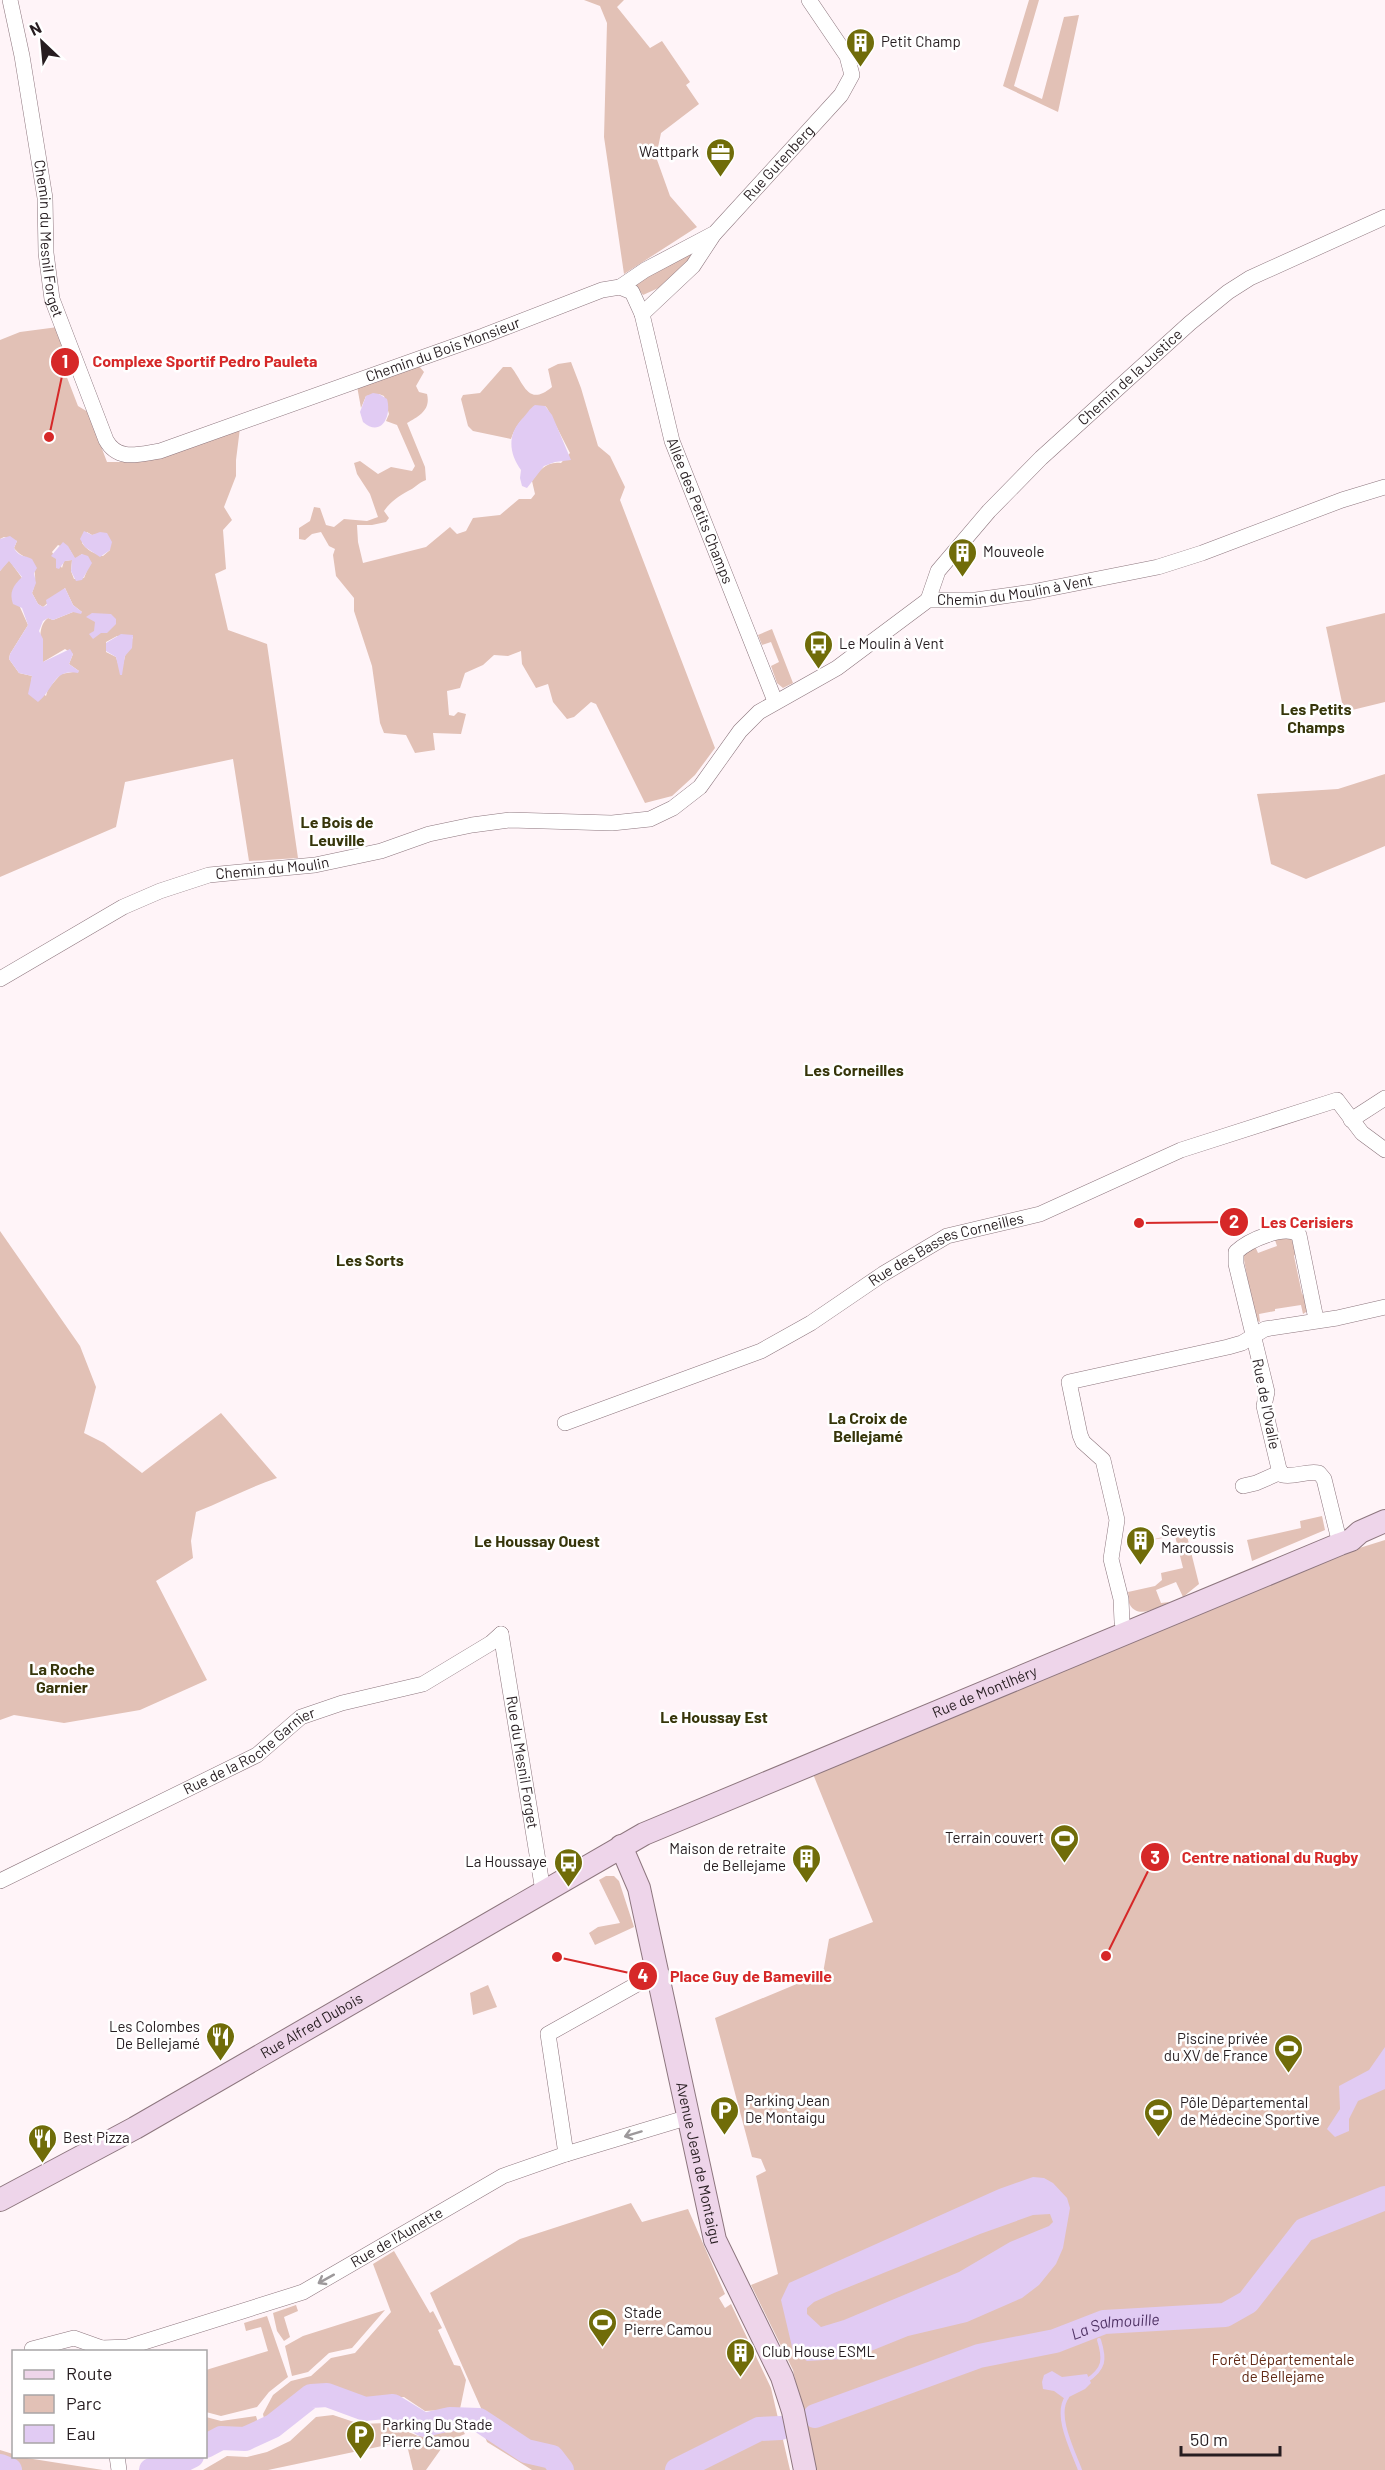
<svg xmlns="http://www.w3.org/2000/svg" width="1385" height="2470" font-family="Barlow,sans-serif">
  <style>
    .green { fill: #e2c1b6; fill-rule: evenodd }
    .water { fill: #e1cbf3; fill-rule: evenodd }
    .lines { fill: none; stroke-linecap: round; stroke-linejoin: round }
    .stream { stroke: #e1cbf3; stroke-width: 4 }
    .river { stroke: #e1cbf3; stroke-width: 24 }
    .street-casing { stroke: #8d767e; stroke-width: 16 }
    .secondary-casing { stroke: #8d767e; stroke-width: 24 }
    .street { stroke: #fff; stroke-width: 15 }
    .secondary { stroke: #eed5ea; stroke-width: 22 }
    .oneway { stroke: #9d999b }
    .labels { text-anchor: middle; stroke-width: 5; stroke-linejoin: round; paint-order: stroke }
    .poi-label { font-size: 15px; fill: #261d20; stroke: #fff; text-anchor: start }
    .street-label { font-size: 15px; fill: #261d20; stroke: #fff }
    .park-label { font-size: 15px; fill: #622a16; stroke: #fff }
    .neighbourhood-label { font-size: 16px; font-weight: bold; fill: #36350a; stroke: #fff }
    .water-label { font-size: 16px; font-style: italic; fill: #503365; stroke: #fff }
    .leader { fill: none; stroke: #d62828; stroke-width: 2 }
    .callout-dot { fill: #d62828; stroke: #fff; stroke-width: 2 }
    .mark-label { font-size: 18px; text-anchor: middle; font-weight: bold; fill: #fff }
    .callout-label { font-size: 16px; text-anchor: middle; font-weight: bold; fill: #d62828; stroke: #fff; stroke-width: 5; stroke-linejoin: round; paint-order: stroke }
  </style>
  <rect width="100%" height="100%" fill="#fff4f8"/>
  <g class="green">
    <polygon points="584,0 624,0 617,7 650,48 662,41 690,82 686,85 699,104 661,133 656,157 670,196 697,227 624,274 604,137 607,23 600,6"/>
    <polygon points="1029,0 1039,0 1014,86 1042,99 1064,17 1079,15 1058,112 1003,86"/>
    <polygon points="700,249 665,285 643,295 635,285 646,276"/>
    <path d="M58 327 63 345 61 362 78 406 88 412 107 462H135L240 428 236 460V476L224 507 232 520 223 530 226 569 215 574 228 630 267 644 298 858 249 861 233 759 125 782 116 827 0 877V571L9 560 22 578 18 582 19 605 28 625 10 654 9 659 19 673 32 676 31 683 46 696 48 689 61 674 79 671 69 664 73 654 65 649 43 662C41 650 36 626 48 618L53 620 73 612H82L73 605 65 588 43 607 38 604 32 593C37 581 37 565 25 557 20 554 18 553 14 548L17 541 4 537 0 539V340L20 332ZM87 532 92 535 106 533 110 550 103 556C94 554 87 550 82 543ZM58 545 70 550 75 559 82 554 88 568 84 578 74 579 71 571 72 560 64 561 62 568 52 552ZM117 636 133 637 125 656 121 673 116 657 106 652V642Z"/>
    <path d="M571 362 581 388 598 446 610 456 625 487 620 500 715 748 695 775 672 796 645 803 596 704 591 702 574 717 567 719 553 702 548 684 536 688 522 664 521 651 508 656 494 655 483 665 465 673 460 688 447 691 449 715 454 716 458 712 466 714 461 734 433 733 435 750 415 753 406 735 384 733 380 723 372 666 354 611V598L336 576 333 555 335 549 329 546 321 532 312 534 305 540 299 539V528L310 521 314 507 320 508 326 525 334 527 344 519 367 521 378 517 370 494 357 474 354 463 360 461 378 474 391 467 412 471 415 466 397 425 386 421 389 414 384 396 379 394 366 396 361 408 357 386 419 366 424 372 416 386 419 392 427 394C431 410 419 416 407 423L425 467 426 480C418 483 415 488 408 491 398 497 391 501 384 511L389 518 386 522 372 525H357L358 542 363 563 426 547 450 527 457 534 466 531 473 518 500 515 519 499H531L535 494 532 481C539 470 547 461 561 463L570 453 547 408 545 406C527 412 518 420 511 439L473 431 468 426 461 399 463 395 480 393 503 367H511C524 382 527 408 552 387L548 369 558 364Z"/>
    <polygon points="1385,613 1385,702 1344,712 1326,627"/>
    <polygon points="772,629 793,683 783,688 777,683 771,666 779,662 771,642 762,645 758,635"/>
    <polygon points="1385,774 1385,846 1306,879 1271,864 1257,794 1338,789"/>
    <path d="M0 1231 80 1346 96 1387 84 1433 104 1443 142 1473 221 1413 277 1478C248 1488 224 1501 196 1512L191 1541 193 1558 156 1581 207 1680 140 1710 64 1723 14 1715 0 1720Z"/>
    <polygon points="1291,1234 1298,1250 1294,1256 1302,1294 1308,1298 1309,1310 1303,1314 1301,1305 1275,1309 1275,1311 1259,1314 1260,1322 1255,1320 1242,1249 1254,1244 1258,1253 1277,1246 1274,1237"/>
    <polygon points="1322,1516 1325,1530 1252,1561 1247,1540 1301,1528 1300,1521"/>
    <path d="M1186 1532 1199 1584 1183 1597 1176 1582 1156 1590 1161 1603 1170 1602C1159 1606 1139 1620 1130 1605 1128 1601 1129 1597 1128 1592L1155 1586 1162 1580 1161 1573 1183 1568 1175 1536 1145 1541Z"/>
    <polygon points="1385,1540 1385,2470 814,2470 793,2370 751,2285 778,2274 756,2176 766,2171 761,2159 752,2157 715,2018 823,1973 829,1939 873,1922 813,1774 1353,1550"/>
    <polygon points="606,1876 614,1876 619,1881 634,1927 595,1945 589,1933 598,1927 620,1923 599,1880"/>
    <polygon points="488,1985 497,2007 473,2015 470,1993"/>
    <polygon points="631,2203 642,2222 688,2209 725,2294 719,2298 725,2308 731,2304 771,2388 790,2470 532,2470 487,2442 480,2424 484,2420 481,2408 430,2293 520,2239"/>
    <polygon points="394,2251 430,2313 433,2311 442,2328 438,2330 454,2365 460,2366 466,2380 460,2409 425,2411 404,2397 363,2400 333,2388 308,2391 265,2423 263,2414 273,2395 291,2381 311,2376 331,2358 355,2353 391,2312 373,2264"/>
    <polygon points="296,2305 298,2311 284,2317 290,2337 284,2341 277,2331 273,2313"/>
    <polygon points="385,2310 352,2348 329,2353 308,2372 292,2376 285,2346 303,2336"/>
    <polygon points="267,2316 288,2377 269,2392 257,2407 221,2416 206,2412 206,2370 268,2351 261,2327 246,2331 244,2323"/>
    <polygon points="333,2415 360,2424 387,2423 418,2436 462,2429 465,2434 446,2442 426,2470 413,2470 406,2441 268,2470 203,2470 227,2456 247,2457 267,2452 290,2441 316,2417"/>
    <path d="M256 2416 259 2426C241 2436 225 2432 206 2442V2417L221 2421Z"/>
    <polygon points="0,2450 13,2454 14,2456 103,2470 0,2470"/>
  </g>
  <g class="water">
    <path d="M373 393 379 394 387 399C392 416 381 438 363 422L360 412 366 396Z"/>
    <path d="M535 405 545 406 552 415 571 460 555 462 544 466 527 488 522 486 520 478 521 470C509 453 507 435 522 419 527 414 529 409 535 405Z"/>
    <polygon points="84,531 92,535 100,532 107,533 112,542 110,550 100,557 85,547 80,539"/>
    <path d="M10 536 17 541 14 548C19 557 24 555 32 559L37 568 34 573 36 583 32 593 38 604 43 607 47 605 46 600 65 588 73 605 82 612 81 614 73 612 53 620 48 618 43 621 39 631 43 639V662L70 649 73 654 69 664 79 671 78 673C54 668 54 689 38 702L28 694 32 676 19 673 9 659 10 654 28 625 22 608 13 604C9 592 13 586 22 577L9 561 0 571V539Z"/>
    <polygon points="63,542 68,546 75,558 82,554 88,556 92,563 82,580 76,581 71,571 72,560 65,561 59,569 56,568 56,559 51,556"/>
    <polygon points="92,613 111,614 116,619 116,624 107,633 101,633 93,639 89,634 94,631 95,622 86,617"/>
    <polygon points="121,634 133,635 132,648 125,656 122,675 120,675 116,657 106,651 106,643"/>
    <polygon points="1385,2047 1385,2089 1358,2101 1349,2119 1349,2131 1335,2137 1327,2129 1340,2109 1339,2086 1369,2070"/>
    <path d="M1033 2177 1044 2178 1053 2183 1067 2198 1070 2208 1063 2248 1056 2264 1039 2285 1022 2298 967 2322 908 2336 861 2355 843 2359 807 2361 793 2351 781 2300 789 2283 999 2189ZM1050 2214 1053 2222 1049 2226 1010 2242 959 2272 844 2320 821 2327 807 2314V2308L814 2302 834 2293 980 2234 1033 2215Z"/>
    <polygon points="1052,2371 1062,2377 1087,2374 1091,2383 1085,2389 1065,2399 1054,2391 1043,2389 1042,2382 1044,2375"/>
  </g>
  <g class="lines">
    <g class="stream">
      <polyline points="1096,2324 1097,2327"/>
      <path d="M1086 2381C1105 2369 1105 2359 1099 2340"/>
      <path d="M1067 2397C1054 2415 1073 2451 1080 2470"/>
    </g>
    <g class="river">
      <path id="s1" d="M815 2416 979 2356 1055 2341 1104 2322 1225 2315 1248 2302 1304 2230 1385 2198"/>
      <polyline points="206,2446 221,2438 245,2439 273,2426 311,2396 327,2395 365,2409 393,2406 424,2425 450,2419 479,2420 526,2451 552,2457 562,2470"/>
      <polyline points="0,2466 10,2470"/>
      <polyline points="151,2470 171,2466 192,2456"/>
      <polyline points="677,2470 759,2429 781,2428"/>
    </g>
    <defs>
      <g id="street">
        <path id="s2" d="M10 0 22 56 45 198 46 253 52 299 106 440C118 462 139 454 160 451L483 336 602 290 620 287 632 292 642 314 672 441 775 701"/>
        <path id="s3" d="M620 287 645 270 715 233 841 95 852 75 847 56 809 0"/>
        <polyline points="642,314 693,266 714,234"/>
        <path id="s4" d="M928 600 938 571 989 511 1041 458 1190 323 1228 292 1250 278 1385 217"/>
        <path id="s5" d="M0 979 123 907 160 891 209 875 315 865 381 851 429 834 472 825 510 820 612 823 650 819 673 808 700 787 740 731 759 712 837 668 928 600H976L1032 592 1158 567 1202 553 1342 500 1385 487"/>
        <polyline points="1351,1120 1385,1098"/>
        <path d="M1316 1319 1299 1235C1285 1224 1249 1240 1236 1252V1264L1267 1392 1264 1406 1279 1469 1282 1475C1295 1478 1307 1470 1319 1473L1324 1479 1340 1544"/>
        <path id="s6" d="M565 1423 761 1351 811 1323 883 1274 947 1236 1040 1214 1181 1150 1337 1100 1362 1133 1385 1150"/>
        <polyline points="1243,1486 1256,1483 1281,1472"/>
        <path id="s7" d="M501 1634 543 1891"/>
        <polyline points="1127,1634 1122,1622 1121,1599 1111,1559 1117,1520 1103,1460 1083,1442 1080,1435 1069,1382 1228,1347 1242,1343 1265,1329 1337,1318 1385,1307"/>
        <path id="s8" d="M0 1881 257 1755 301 1717 342 1703 423 1684 491 1643 501 1634"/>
        <polyline points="566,2154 548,2034 657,1973"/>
        <path id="s9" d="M102 2348 128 2347 303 2292 503 2176 566 2154 689 2117"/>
        <polyline points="32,2349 74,2338 102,2348 102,2352"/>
        <polyline points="117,2456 119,2470"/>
      </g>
      <g id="secondary">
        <path id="s10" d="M621 1846 639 1888 715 2240 782 2377 793 2411 805 2470"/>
        <path id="s11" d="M0 2200 135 2128 644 1834 1340 1544 1351 1540 1360 1532 1385 1521"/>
      </g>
    </defs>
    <use href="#street" class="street-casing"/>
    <use href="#secondary" class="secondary-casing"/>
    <use href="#street" class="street"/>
    <use href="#secondary" class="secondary"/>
  </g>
  <defs><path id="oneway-shaft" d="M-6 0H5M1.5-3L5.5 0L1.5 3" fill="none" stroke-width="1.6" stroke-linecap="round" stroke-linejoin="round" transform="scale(1.5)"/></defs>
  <g class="oneway">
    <use href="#oneway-shaft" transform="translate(633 2134) rotate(163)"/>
    <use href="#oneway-shaft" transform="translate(326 2279) rotate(151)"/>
  </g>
  <defs>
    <symbol id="building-pin" viewBox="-11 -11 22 30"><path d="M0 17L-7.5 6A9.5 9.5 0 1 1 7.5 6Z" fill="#706c09" stroke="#fff"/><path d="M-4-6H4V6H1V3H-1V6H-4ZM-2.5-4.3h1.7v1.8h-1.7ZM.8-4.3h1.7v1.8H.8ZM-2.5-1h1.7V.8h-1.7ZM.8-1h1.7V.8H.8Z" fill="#fff"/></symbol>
    <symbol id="office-pin" viewBox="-11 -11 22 30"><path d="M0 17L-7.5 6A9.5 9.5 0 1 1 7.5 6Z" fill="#706c09" stroke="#fff"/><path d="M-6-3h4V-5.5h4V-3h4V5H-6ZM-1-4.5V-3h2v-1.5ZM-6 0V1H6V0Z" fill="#fff"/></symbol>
    <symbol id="bus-pin" viewBox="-11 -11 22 30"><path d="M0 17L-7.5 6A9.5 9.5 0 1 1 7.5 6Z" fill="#706c09" stroke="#fff"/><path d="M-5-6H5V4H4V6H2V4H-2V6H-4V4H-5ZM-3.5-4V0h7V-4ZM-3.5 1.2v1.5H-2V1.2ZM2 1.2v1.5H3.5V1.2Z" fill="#fff"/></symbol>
    <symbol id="stadium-pin" viewBox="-11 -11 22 30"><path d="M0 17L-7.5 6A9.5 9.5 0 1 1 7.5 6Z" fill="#706c09" stroke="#fff"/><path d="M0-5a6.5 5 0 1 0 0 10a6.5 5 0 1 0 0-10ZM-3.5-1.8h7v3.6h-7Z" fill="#fff"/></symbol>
    <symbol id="restaurant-pin" viewBox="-11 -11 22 30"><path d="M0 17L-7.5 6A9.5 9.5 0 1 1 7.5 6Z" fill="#706c09" stroke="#fff"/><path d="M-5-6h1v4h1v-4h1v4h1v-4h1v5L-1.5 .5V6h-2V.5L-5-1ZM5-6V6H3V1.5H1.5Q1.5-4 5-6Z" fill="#fff"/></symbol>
    <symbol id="parking-pin" viewBox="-11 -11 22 30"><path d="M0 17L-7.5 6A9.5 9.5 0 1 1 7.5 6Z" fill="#706c09" stroke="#fff"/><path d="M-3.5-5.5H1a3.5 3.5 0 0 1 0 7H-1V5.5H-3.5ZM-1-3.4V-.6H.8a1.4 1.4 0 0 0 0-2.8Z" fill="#fff"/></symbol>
  </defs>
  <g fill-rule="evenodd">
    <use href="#building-pin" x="844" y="26" width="33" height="45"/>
    <use href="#office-pin" x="704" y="136" width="33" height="45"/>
    <use href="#building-pin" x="946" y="536" width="33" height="45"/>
    <use href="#bus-pin" x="802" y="628" width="33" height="45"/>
    <use href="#building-pin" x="1124" y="1524" width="33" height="45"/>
    <use href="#stadium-pin" x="1048" y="1822" width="33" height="45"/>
    <use href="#building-pin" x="790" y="1842" width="33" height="45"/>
    <use href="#bus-pin" x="552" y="1846" width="33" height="45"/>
    <use href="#restaurant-pin" x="204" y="2020" width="33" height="45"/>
    <use href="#stadium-pin" x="1272" y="2032" width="33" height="45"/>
    <use href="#parking-pin" x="708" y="2094" width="33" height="45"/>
    <use href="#stadium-pin" x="1142" y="2096" width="33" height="45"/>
    <use href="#restaurant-pin" x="26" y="2122" width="33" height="45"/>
    <use href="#stadium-pin" x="586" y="2306" width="33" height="45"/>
    <use href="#building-pin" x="724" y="2336" width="33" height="45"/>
    <use href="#parking-pin" x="344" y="2418" width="33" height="45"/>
  </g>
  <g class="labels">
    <g class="poi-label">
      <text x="881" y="47">Petit Champ</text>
      <text x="699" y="157" text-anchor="end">Wattpark</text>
      <text x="983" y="557">Mouveole</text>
      <text x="839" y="649">Le Moulin à Vent</text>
      <text x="1161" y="1536">Seveytis<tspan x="1161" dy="17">Marcoussis</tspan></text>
      <text x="1044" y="1843" text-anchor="end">Terrain couvert</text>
      <text x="786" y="1854" text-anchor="end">Maison de retraite<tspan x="786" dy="17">de Bellejame</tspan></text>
      <text x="547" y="1867" text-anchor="end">La Houssaye</text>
      <text x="200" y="2032" text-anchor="end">Les Colombes<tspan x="200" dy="17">De Bellejamé</tspan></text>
      <text x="1268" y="2044" text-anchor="end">Piscine privée<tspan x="1268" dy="17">du XV de France</tspan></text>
      <text x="745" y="2106">Parking Jean<tspan x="745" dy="17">De Montaigu</tspan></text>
      <text x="1180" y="2108">Pôle Départemental<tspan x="1180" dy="17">de Médecine Sportive</tspan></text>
      <text x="63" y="2143">Best Pizza</text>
      <text x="624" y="2318">Stade<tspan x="624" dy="17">Pierre Camou</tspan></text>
      <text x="762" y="2357">Club House ESML</text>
      <text x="382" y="2430">Parking Du Stade<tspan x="382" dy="17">Pierre Camou</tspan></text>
    </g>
    <g class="street-label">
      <text dy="5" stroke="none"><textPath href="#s3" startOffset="204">Rue Gutenberg</textPath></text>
      <text dy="5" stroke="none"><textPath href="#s2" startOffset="242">Chemin du Mesnil Forget</textPath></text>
      <text dy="5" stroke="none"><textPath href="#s2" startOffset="814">Chemin du Bois Monsieur</textPath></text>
      <text dy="5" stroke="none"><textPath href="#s4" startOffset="304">Chemin de la Justice</textPath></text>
      <text dy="5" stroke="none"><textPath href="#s2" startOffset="1245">Allée des Petits Champs</textPath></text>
      <text dy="5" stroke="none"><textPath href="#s5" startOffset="1128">Chemin du Moulin à Vent</textPath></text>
      <text dy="5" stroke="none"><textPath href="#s5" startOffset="298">Chemin du Moulin</textPath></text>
      <text dy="5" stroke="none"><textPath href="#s6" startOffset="422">Rue des Basses Corneilles</textPath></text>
      <text transform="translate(1266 1404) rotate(79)" y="5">Rue de l'Ovalie</text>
      <text dy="5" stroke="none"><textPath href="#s11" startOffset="1110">Rue de Montlhéry</textPath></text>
      <text dy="5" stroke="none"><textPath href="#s8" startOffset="282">Rue de la Roche Garnier</textPath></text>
      <text dy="5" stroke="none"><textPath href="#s7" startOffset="130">Rue du Mesnil Forget</textPath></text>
      <text dy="5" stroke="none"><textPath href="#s11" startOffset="357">Rue Alfred Dubois</textPath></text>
      <text dy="5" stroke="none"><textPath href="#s10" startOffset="327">Avenue Jean de Montaigu</textPath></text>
      <text dy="5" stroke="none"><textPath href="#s9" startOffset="318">Rue de l'Aunette</textPath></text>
    </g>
    <g class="park-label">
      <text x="1283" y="2365">Forêt Départementale<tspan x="1283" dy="17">de Bellejame</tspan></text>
    </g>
    <g class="neighbourhood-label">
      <text x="1316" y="715">Les Petits<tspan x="1316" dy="18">Champs</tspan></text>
      <text x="337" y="828">Le Bois de<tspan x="337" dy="18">Leuville</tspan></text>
      <text x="854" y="1076">Les Corneilles</text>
      <text x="370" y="1266">Les Sorts</text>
      <text x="868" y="1424">La Croix de<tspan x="868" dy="18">Bellejamé</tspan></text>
      <text x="537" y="1547">Le Houssay Ouest</text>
      <text x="62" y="1675">La Roche<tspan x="62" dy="18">Garnier</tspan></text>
      <text x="714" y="1723">Le Houssay Est</text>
    </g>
    <g class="water-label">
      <text dy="6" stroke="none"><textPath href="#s1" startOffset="315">La Salmouille</textPath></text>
    </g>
  </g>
  <path class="leader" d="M49 437L65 362M1139 1223L1234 1222M1106 1956L1155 1857M557 1957L643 1976"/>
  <g class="callout-dot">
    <circle cx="49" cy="437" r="6"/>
    <circle cx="1139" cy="1223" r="6"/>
    <circle cx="1106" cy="1956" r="6"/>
    <circle cx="557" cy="1957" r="6"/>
    <circle cx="65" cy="362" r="15"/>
    <circle cx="1234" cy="1222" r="15"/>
    <circle cx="1155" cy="1857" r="15"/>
    <circle cx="643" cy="1976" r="15"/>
  </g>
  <g class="mark-label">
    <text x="65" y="368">1</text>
    <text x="1234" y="1228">2</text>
    <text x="1155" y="1864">3</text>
    <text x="643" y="1982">4</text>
  </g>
  <g class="callout-label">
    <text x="205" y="367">Complexe Sportif Pedro Pauleta</text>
    <text x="1307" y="1228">Les Cerisiers</text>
    <text x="1270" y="1863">Centre national du Rugby</text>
    <text x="751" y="1982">Place Guy de Bameville</text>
  </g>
  <rect x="12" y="2350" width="195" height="108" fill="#ffffff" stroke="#a8a5a6" stroke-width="1.5"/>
  <rect x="24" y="2370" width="30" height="9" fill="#eed5ea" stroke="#a8a5a6" stroke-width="1.5"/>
  <text x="66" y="2380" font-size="18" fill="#261d20">Route</text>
  <rect x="24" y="2395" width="30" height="18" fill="#e2c1b6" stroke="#a8a5a6" stroke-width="1.5"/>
  <text x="66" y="2410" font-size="18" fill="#261d20">Parc</text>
  <rect x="24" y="2425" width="30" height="18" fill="#e1cbf3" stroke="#a8a5a6" stroke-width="1.5"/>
  <text x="66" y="2440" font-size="18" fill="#261d20">Eau</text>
  <g transform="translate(42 42) rotate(334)" stroke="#ffffff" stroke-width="4.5" paint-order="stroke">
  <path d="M0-4.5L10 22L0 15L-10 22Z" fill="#261d20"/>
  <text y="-9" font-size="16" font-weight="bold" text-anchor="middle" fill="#261d20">N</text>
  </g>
  <path d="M1181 2446v9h99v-9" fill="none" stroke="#261d20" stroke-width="3"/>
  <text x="1190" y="2446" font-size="18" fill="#261d20" stroke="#ffffff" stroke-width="4.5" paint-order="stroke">50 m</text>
</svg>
